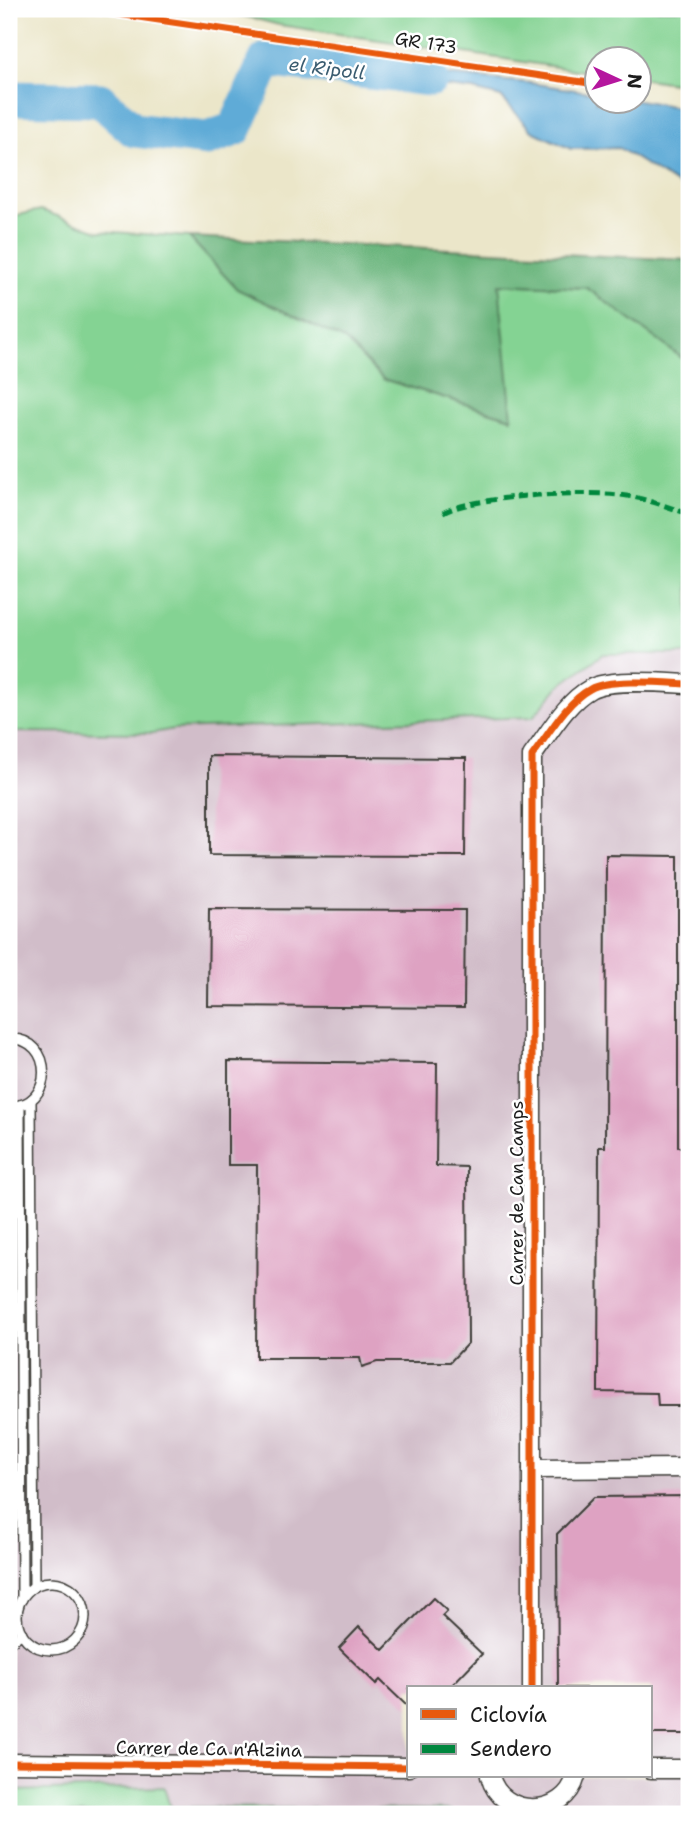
<svg xmlns="http://www.w3.org/2000/svg" width="698" height="1823" font-family="'Shantell Sans',sans-serif">
  <style>
    .industrial { fill: #d1bdc9; fill-rule: evenodd }
    .green { fill: #84d393; stroke: #507858; stroke-width: 2 }
    .forest { fill: #6bb57d; stroke: #44684c; stroke-width: 2 }
    .water { fill: #5eabd7; stroke: #3d647a; stroke-width: 2 }
    .lines { fill: none; stroke-linecap: round; stroke-linejoin: round }
    .river { stroke: #5eabd7; stroke-width: 35 }
    .building { fill: #dea2c2 }
    .lane-casing { stroke: #3b3a36; stroke-width: 12 }
    .street-casing { stroke: #3b3a36; stroke-width: 21 }
    .lane { stroke: #fff; stroke-width: 9 }
    .street { stroke: #fff; stroke-width: 18 }
    .quiet { stroke: #00873e; stroke-width: 5; stroke-dasharray: 10 5; stroke-linecap: butt }
    .cycleway-casing { stroke: #fff; stroke-width: 11 }
    .cycleway { stroke: #e8590c; stroke-width: 7 }
    .labels { text-anchor: middle; stroke-width: 5; stroke-linejoin: round; paint-order: stroke }
    .street-label { font-size: 18px; fill: #1c1c1c; stroke: #fff }
    .water-label { font-size: 19px; font-style: italic; fill: #3a5c70; stroke: #fff }
  </style>
  <rect width="100%" height="100%" fill="#fff"/>
  <filter id="ink" filterUnits="userSpaceOnUse"><feTurbulence type="fractalNoise" baseFrequency=".0143" numOctaves="2"/><feDisplacementMap in="SourceGraphic" scale="14" xChannelSelector="R" yChannelSelector="G"/><feConvolveMatrix kernelMatrix="1 2 1 2 8 2 1 2 1" color-interpolation-filters="sRGB"/></filter>
  <filter id="wash" filterUnits="userSpaceOnUse"><feTurbulence type="fractalNoise" baseFrequency=".00686" numOctaves="4" result="noise"/><feDisplacementMap in="SourceGraphic" scale="28" xChannelSelector="R" yChannelSelector="G"/><feGaussianBlur stdDeviation="1.57" result="paint"/><feColorMatrix in="noise" values="0 0 0 0 0 0 0 0 0 0 0 0 0 0 0 0 0 1.4 0 .05"/><feComposite in="paint" operator="in"/></filter>
  <g filter="url(#wash)">
    <rect width="100%" height="100%" fill="#ebe6c9"/>
    <path class="industrial" d="M603 654H689V1814H455L450 1810 170 1807 164 1787 9 1791V732L153 733 173 729 533 717 559 686ZM409 1688H651V1776H409Z"/>
    <g class="green">
      <polygon points="216,9 689,9 689,85 639,78 638,60 596,60 596,73 279,25"/>
      <polygon points="41,210 98,231 189,237 237,289 345,340 383,379 511,418 498,284 587,288 689,363 689,654 603,654 559,686 533,717 174,729 153,733 9,732 9,434 14,420 9,406 9,217"/>
      <polygon points="164,1787 170,1807 450,1810 455,1814 9,1814 9,1791"/>
    </g>
    <polygon class="forest" points="189,237 689,260 689,363 587,288 499,284 512,418 383,379 345,340 237,289"/>
    <polygon class="water" points="391,70 530,83 596,93 596,102 639,100 688,109 689,192 619,148 571,149 532,131 501,97 473,90 388,80 385,74"/>
    <g class="lines">
      <polyline class="river" points="9,98 100,100 134,130 207,139 235,129 266,60 431,79"/>
    </g>
    <g id="blocks">
      <g class="building">
        <polygon points="209,756 466,758 465,856 209,855"/>
        <polygon points="606,855 678,856 678,1147 689,1147 689,1406 658,1406 657,1393 598,1392 599,1147 605,1147"/>
        <polygon points="209,909 465,910 464,1008 208,1006"/>
        <polygon points="228,1061 437,1063 436,1166 467,1167 468,1343 450,1362 377,1362 362,1367 360,1358 256,1358 257,1165 228,1165"/>
        <polygon points="689,1496 689,1734 651,1734 651,1688 558,1688 557,1534 594,1497"/>
        <polygon points="433,1598 447,1611 442,1616 482,1654 449,1688 409,1688 409,1708 380,1680 376,1684 339,1648 359,1627 383,1650"/>
      </g>
    </g>
  </g>
  <g filter="url(#ink)">
    <use href="#blocks" fill-opacity="0" stroke="#3b3a36" stroke-width="2"/>
    <g class="lines">
      <defs>
        <g id="lane">
          <path d="M9 1039C55 1036 55 1109 9 1106"/>
          <polyline points="31,1100 34,1587"/>
          <polyline points="20,1105 22,1599"/>
          <circle cx="51" cy="1616" r="34"/>
          <polyline points="9,1643 22,1633"/>
        </g>
        <g id="street">
          <polyline points="532,1469 689,1468"/>
          <path d="M532 1688V756C548 735 566 702 590 689 609 678 666 683 689 684"/>
          <polyline points="9,1763 409,1767"/>
          <polyline points="651,1769 689,1769"/>
          <path d="M490 1776C501 1819 565 1819 576 1776"/>
        </g>
      </defs>
      <use href="#lane" class="lane-casing"/>
      <use href="#street" class="street-casing"/>
      <use href="#lane" class="lane"/>
      <use href="#street" class="street"/>
      <path class="quiet" d="M443 513C474 495 597 489 633 497 652 501 671 508 689 514"/>
      <defs>
        <g id="cycleway">
          <polyline points="84,9 596,84"/>
          <path d="M532 1688V756C548 735 566 702 590 689 609 678 666 683 689 684"/>
          <polyline points="9,1763 409,1767"/>
        </g>
      </defs>
      <use href="#cycleway" class="cycleway-casing"/>
      <use href="#cycleway" class="cycleway"/>
    </g>
  </g>
  <g class="labels">
    <g class="street-label">
      <text transform="translate(426 43) rotate(9)" y="6">GR 173</text>
      <text transform="translate(517 1193) rotate(-90)" y="6">Carrer de Can Camps</text>
      <text transform="translate(209 1749) rotate(1)" y="6">Carrer de Ca n'Alzina</text>
    </g>
    <g class="water-label">
      <text transform="translate(327 68) rotate(7)" y="7">el Ripoll</text>
    </g>
  </g>
  <rect width="698" height="1823" fill="none" stroke="#fff" stroke-width="35"/>
  <rect x="407" y="1686" width="245" height="91" fill="#ffffff" stroke="#a4a4a4" stroke-width="2"/>
  <rect x="421" y="1709" width="35" height="10" fill="#e8590c" stroke="#a4a4a4" stroke-width="2"/>
  <text x="470" y="1722" font-size="21" fill="#1c1c1c">Ciclovía</text>
  <rect x="421" y="1744" width="35" height="10" fill="#00873e" stroke="#a4a4a4" stroke-width="2"/>
  <text x="470" y="1756" font-size="21" fill="#1c1c1c">Sendero</text>
  <g transform="translate(618 80) rotate(94)"><circle r="33" fill="#ffffff" stroke="#a4a4a4" stroke-width="2"/>
  <path d="M0-5L12 26L0 18L-12 26Z" fill="#b5179e"/>
  <text y="-10" font-size="19" font-weight="bold" text-anchor="middle" fill="#1c1c1c">N</text>
  </g>
</svg>
